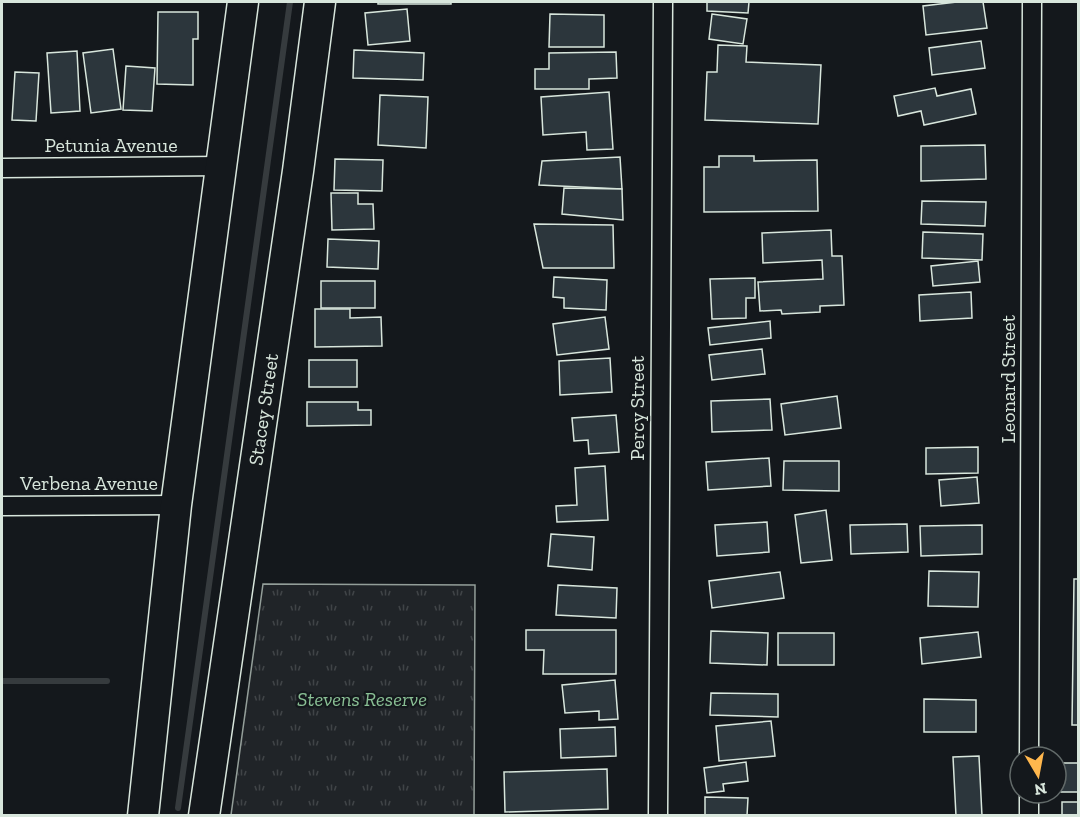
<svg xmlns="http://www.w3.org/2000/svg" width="1080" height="817" font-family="'Zilla Slab',serif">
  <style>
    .park { fill: url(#park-tufts); stroke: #939e99; stroke-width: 1.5 }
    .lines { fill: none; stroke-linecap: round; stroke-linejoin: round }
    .stream { stroke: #363b3e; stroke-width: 6 }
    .building { fill: #2c363c; stroke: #d8e6dc; stroke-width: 1.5 }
    .minor-casing { stroke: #d8e6dc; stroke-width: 21 }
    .trunk-casing { stroke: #d8e6dc; stroke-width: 33 }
    .minor { stroke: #14181c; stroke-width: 18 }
    .trunk { stroke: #14181c; stroke-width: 30 }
    .labels { text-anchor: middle; stroke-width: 4.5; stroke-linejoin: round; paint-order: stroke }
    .street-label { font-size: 20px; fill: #d8e6dc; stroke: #14181c }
    .park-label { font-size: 20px; font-style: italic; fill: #8ac095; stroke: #14181c }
  </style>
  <defs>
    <pattern id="park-tufts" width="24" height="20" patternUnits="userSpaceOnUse" patternTransform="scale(1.5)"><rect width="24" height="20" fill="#202428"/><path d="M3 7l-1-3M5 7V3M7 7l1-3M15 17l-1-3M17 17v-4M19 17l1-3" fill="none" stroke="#404447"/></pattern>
  </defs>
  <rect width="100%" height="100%" fill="#14181c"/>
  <polygon class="park" points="263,584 475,585 474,815 231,815"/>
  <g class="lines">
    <g class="stream">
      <polyline points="2,681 107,681"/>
      <polyline points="178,808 290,2"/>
    </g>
  </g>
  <g class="building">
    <rect x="378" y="2" width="73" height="2"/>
    <polygon points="707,2 749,2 748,13 707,11"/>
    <polygon points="957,2 983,2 987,28 926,35 923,6"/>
    <polygon points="407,9 410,41 368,45 365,13"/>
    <polygon points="158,12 198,12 198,39 193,39 193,85 157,84"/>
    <polygon points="550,14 604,15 604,47 549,47"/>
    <polygon points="712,14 747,19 743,44 709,39"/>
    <polygon points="981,41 985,68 932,75 929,48"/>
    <polygon points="718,45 747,46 746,62 821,65 818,124 705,120 707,72 717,72"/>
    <polygon points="113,49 121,109 91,113 83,53"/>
    <polygon points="354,50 424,53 423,80 353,78"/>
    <polygon points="77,51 80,111 51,113 47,53"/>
    <polygon points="616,52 617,78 589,79 589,89 535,89 535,69 549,69 549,53"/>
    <polygon points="126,66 155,68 152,111 123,110"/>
    <polygon points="15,72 39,73 36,121 12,120"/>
    <polygon points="935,88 937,96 971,89 976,114 924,125 921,111 898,116 894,96"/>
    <polygon points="609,92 613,149 587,150 586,132 543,135 541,97"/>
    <polygon points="380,95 428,97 426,148 378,145"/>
    <polygon points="985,145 986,179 921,181 921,146"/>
    <polygon points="719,156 754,156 754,161 817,160 818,211 704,212 704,167 719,167"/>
    <polygon points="620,157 622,189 539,185 542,161"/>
    <polygon points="335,159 383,160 382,191 334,190"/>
    <polygon points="564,188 622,189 623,220 562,214"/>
    <polygon points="331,193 358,193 358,204 373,204 374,229 332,230"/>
    <polygon points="922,201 986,202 985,226 921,224"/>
    <polygon points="534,224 613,225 614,268 543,268"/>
    <polygon points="831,230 832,256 842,256 844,305 820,306 820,312 782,314 781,310 760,311 758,282 823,279 822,260 763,263 762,233"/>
    <polygon points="923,232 983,234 982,260 922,258"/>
    <polygon points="328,239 379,241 378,269 327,267"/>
    <polygon points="978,261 980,282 933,286 931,266"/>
    <polygon points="554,277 607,280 606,310 564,308 564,298 553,297"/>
    <polygon points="755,278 755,298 746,298 746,318 712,319 710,279"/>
    <rect x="321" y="281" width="54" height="27"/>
    <polygon points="971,292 972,318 920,321 919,295"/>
    <polygon points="315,309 350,309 350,318 381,317 382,346 315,347"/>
    <polygon points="605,317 609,349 557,355 553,324"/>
    <polygon points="770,321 771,338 710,345 708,328"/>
    <polygon points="762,349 765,374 712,380 709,355"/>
    <polygon points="610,358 612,392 560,395 559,361"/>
    <rect x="309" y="360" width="48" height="27"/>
    <polygon points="837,396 841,428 785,435 781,404"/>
    <polygon points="770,399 772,430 712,432 711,401"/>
    <polygon points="307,402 358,402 358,410 371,410 371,425 307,426"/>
    <polygon points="616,415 619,452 589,454 588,440 574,441 572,418"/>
    <polygon points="978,447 978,473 926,474 926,448"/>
    <polygon points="769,458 771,486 708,490 706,462"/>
    <polygon points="784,461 839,461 839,491 783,490"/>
    <polygon points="605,466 608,520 557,522 556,506 577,505 575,468"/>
    <polygon points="977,477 979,503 941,506 939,480"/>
    <polygon points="826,510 832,560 801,563 795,515"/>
    <polygon points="767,522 769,552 717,556 715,525"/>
    <polygon points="907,524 908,552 851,554 850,525"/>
    <polygon points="982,525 982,554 921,556 920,526"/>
    <polygon points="551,534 594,537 592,570 548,566"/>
    <polygon points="929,571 979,572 978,607 928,606"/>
    <polygon points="780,572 784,598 712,608 709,581"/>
    <polygon points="1074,579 1078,579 1078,725 1072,725"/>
    <polygon points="558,585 617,588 616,618 556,615"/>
    <polygon points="526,630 616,630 616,674 543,674 544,650 526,650"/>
    <polygon points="711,631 768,633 767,665 710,663"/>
    <polygon points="978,632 981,657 922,664 920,638"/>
    <rect x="778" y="633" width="56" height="32"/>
    <polygon points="615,680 618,719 599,720 599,711 565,713 562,685"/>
    <polygon points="711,693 778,694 778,717 710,715"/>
    <polygon points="924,699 976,700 976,732 924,732"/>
    <polygon points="771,721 775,756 719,761 716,726"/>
    <polygon points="615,727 616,756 561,758 560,729"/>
    <polygon points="979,756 982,816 956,816 953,757"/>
    <polygon points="746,762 748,781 723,784 724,791 707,793 704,768"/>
    <rect x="1061" y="763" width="17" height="29"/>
    <polygon points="607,769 608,809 505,812 504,772"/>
    <polygon points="705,797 748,798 747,816 705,816"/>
    <rect x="1062" y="802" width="16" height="14"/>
  </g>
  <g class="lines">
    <defs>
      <g id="minor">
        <polyline points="2,168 221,166"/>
        <polyline points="2,506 176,505"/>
        <polyline points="1029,757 1032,2"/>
        <polyline points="658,816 663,2"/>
        <polyline points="1029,816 1029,793"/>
      </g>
      <g id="trunk">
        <polyline points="143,816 176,505 243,2"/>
        <path id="s1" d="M204 816 298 171 320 2"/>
      </g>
    </defs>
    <use href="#minor" class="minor-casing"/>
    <use href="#trunk" class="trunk-casing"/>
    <use href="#minor" class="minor"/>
    <use href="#trunk" class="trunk"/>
  </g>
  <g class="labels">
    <g class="street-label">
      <text x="111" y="152">Petunia Avenue</text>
      <text transform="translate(1008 379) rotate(-90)" y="7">Leonard Street</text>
      <text transform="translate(637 408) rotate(-90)" y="7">Percy Street</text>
      <text dy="7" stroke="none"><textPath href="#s1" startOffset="411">Stacey Street</textPath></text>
      <text x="89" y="490">Verbena Avenue</text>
    </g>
    <g class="park-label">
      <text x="362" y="706">Stevens Reserve</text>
    </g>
  </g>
  <rect width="1080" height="817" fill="none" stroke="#d8e6dc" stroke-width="6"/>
  <g transform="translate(1038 775) rotate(170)"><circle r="28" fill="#14181c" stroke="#626a69" stroke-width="1.5"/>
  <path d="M0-4.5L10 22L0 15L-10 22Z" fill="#ffb74d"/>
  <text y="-9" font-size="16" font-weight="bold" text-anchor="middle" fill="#d8e6dc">N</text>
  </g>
</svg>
